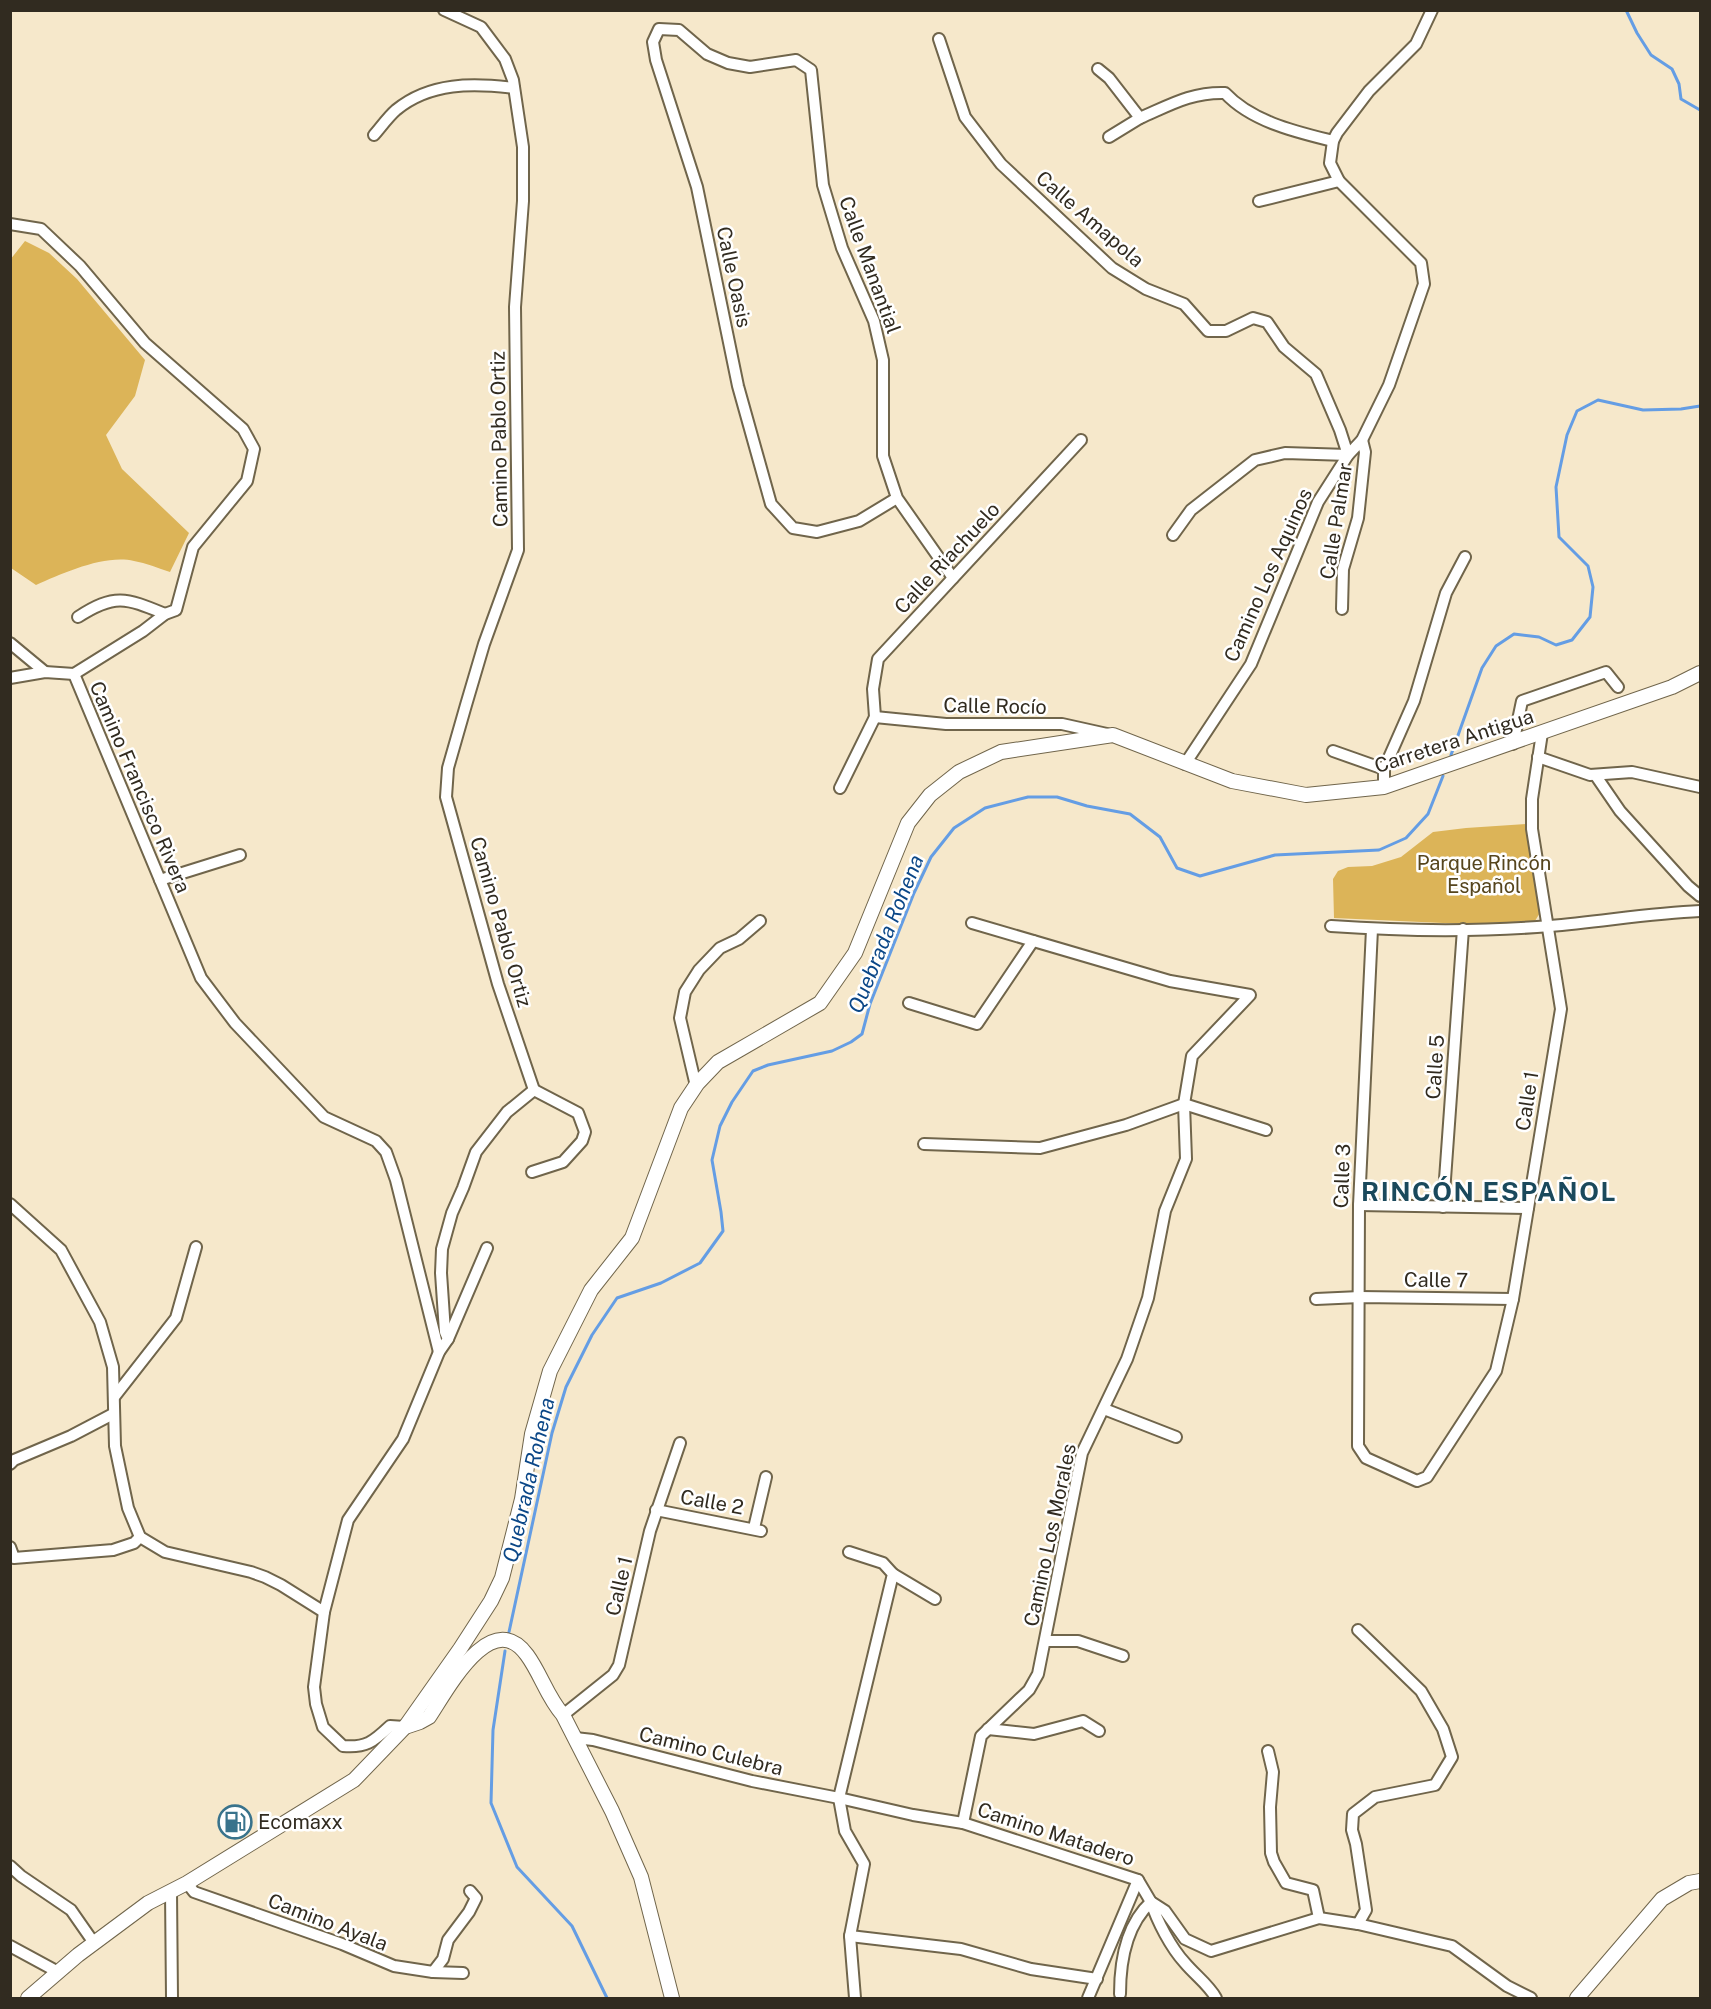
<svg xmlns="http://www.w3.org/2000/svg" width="1711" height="2009" font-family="'Public Sans',sans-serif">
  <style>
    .green { fill: #dcb458 }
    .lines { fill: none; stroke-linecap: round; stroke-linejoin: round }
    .stream { stroke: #649de4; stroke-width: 3 }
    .minor-casing { stroke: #70654b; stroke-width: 14 }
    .tertiary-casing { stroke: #70654b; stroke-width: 16 }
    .minor { stroke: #fff; stroke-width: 10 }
    .tertiary { stroke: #fff; stroke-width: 14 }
    .labels { text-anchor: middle; stroke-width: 5; stroke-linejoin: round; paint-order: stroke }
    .street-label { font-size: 20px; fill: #312b20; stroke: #fff }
    .park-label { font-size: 20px; fill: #56451d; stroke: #fff }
    .poi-label { font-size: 20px; fill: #312b20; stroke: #fff; text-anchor: start }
    .water-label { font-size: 21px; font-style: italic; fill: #0b4787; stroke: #fff }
    .district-label { font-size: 26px; font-weight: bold; letter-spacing: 1.5px; fill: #1a495c; stroke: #fff }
  </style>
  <rect width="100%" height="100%" fill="#f6e8cb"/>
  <g class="green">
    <path d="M25 241 49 253 77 279 145 360 135 396 106 435 122 469 189 533 170 572C158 568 146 563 134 561 105 554 63 573 36 585L11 568 10 260Z"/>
    <polygon points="1526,824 1541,911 1535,921 1465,924 1334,918 1333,879 1338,871 1348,867 1372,866 1401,857 1433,832 1466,828"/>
  </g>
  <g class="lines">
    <g class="stream">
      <polyline points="1626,10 1637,33 1651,55 1672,69 1679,84 1681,99 1700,110"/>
      <polyline points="1451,755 1482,668 1496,646 1514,634 1539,637 1556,645 1572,640 1590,617 1593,587 1588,566 1559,537 1556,487 1567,435 1577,411 1598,400 1643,410 1681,409 1700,406"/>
      <polyline points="509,1632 552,1433 566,1387 592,1335 617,1298 661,1283 700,1263 723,1231 721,1212 712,1160 720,1126 732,1102 753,1071 768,1065 832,1051 851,1042 862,1034 870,1004 914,893 931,857 954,828 985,808 1028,797 1057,797 1087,806 1130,814 1160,837 1177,868 1200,876 1275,855 1379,850 1406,838 1428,814 1443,776"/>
      <polyline points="505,1651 493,1730 491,1803 517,1867 572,1926 607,1998"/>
    </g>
    <defs>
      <g id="minor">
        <polyline points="444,10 481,27 505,59 513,80 523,147 523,201 515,307 518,550 484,644 466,705 448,768 446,797 498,984 534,1090"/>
        <polyline points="939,39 965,117 1001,164 1112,268 1146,289 1184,304 1208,331 1226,331 1253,318 1267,322 1284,347 1316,374 1340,430 1348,455 1285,453 1255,460 1191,510 1173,535"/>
        <polyline points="1098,69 1109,78 1140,118 1109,137"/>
        <path d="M1140 118C1170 105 1191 92 1225 93 1252 122 1297 132 1333 141"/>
        <path d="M374 135C381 127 388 117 396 110 430 82 473 83 514 88"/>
        <polyline points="1259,201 1339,181"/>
        <polyline points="10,224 41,229 80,266 145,343 243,429 254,449 247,481 193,547 176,610 165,614 143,631 74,674"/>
        <polyline points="897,498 859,521 817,532 793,528 771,504 738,386 697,187 656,60 653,42 659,29 679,30 707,54 728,63 750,67 796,60 811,70 823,185 842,248 874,321 883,360 883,456 897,498 953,578"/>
        <polyline points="1342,609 1343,569 1358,518 1365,452 1362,440"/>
        <path d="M78 617C115 593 126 598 165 614"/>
        <polyline points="10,643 45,672"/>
        <polyline points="74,674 201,978 235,1023 324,1117 376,1141 386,1152 396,1180 439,1352"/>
        <polyline points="10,678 45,672 74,674"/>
        <polyline points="875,717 873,689 878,659 1081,440"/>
        <polyline points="875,717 946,724 1062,724 1107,734"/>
        <polyline points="1513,744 1522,701 1606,672 1618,687"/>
        <polyline points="1333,751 1384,769"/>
        <polyline points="1538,757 1590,775 1632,772 1700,787"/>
        <polyline points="1185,764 1251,664 1318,502 1348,455 1362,440 1389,385 1424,284 1421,263 1339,181 1330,163 1333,141 1337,133 1369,91 1416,44 1432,10"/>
        <polyline points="1596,776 1620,811 1688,886 1700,896"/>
        <polyline points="1384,787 1384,769 1414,701 1446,593 1465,557"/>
        <polyline points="840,788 875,717"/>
        <polyline points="160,880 240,855"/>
        <path d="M1331 926C1403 931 1478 932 1550 926 1600 922 1650 913 1700 911"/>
        <polyline points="1372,929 1359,1205 1358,1446 1366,1458 1417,1481 1427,1477 1496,1371 1513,1299 1561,1009 1532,829 1532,799 1542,733"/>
        <polyline points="909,1003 977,1024 1033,941"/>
        <polyline points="696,1086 680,1018 685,992 699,970 720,948 739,939 760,921"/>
        <polyline points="924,1144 1040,1148 1126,1125 1184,1104 1266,1130"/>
        <polyline points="532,1172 563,1162 582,1141 585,1132 578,1113 534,1090"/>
        <polyline points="10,1204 61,1250 100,1322 113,1367 115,1446 128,1508 140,1537 165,1552 251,1572 265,1577 281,1585 324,1612"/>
        <polyline points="1359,1205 1528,1208"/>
        <polyline points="1443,1207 1463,929"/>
        <polyline points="1316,1299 1360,1297 1513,1299"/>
        <polyline points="448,1339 487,1248"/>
        <polyline points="115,1396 176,1318 196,1247"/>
        <polyline points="1104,1409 1176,1437"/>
        <polyline points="10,1464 14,1460 71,1436 113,1414"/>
        <polyline points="656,1510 761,1531"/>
        <polyline points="754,1528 766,1477"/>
        <polyline points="10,1547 14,1558 113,1550 134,1543 140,1537"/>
        <polyline points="849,1552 883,1563 893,1574 839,1798 845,1831 864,1864 850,1936 855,1998"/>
        <polyline points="893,1574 935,1599"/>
        <polyline points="1358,1630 1421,1691 1443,1729 1452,1757 1435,1785 1375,1797 1353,1814 1352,1830 1356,1844 1366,1910 1358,1924"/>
        <polyline points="1045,1641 1078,1641 1123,1656"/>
        <polyline points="563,1715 613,1675 619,1665 650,1531 680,1443"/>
        <path d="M405 1727 390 1726C373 1742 366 1748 343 1746L323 1727 316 1704 314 1687 324 1612 348 1520 403 1439 439 1352 448 1339 445 1332 441 1273 442 1249 452 1213 463 1188 476 1152 507 1112 534 1090"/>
        <polyline points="988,1729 1034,1734 1083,1721 1099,1731"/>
        <polyline points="575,1738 593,1740 752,1781 839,1798 913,1815 963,1823 1138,1880 1151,1902 1165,1911 1185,1939 1211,1951 1319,1918 1358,1924 1452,1946 1507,1986 1531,1998"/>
        <polyline points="1268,1751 1273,1772 1270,1807 1271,1853 1274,1862 1286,1883 1313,1890 1319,1918"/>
        <polyline points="963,1823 981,1736 1029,1690 1038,1674 1082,1453 1127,1359 1148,1298 1165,1211 1186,1159 1184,1104 1192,1056 1250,995 1170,981 972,923"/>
        <polyline points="10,1866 21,1876 71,1910 94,1943"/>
        <polyline points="187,1883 194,1892 342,1944 394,1966 433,1972 463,1973"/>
        <polyline points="171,1892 172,1998"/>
        <polyline points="850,1936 961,1949 1031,1969 1097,1979"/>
        <polyline points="10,1946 58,1972"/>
        <polyline points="433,1972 443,1959 448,1940 469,1912 476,1898 470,1891"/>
        <path d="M1120 1994C1120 1961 1126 1925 1151 1902 1157 1921 1171 1948 1185 1963 1195 1975 1209 1985 1216 1998"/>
        <polyline points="1088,1998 1138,1880"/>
      </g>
      <g id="tertiary">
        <polyline points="405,1727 460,1649 491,1601 502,1578 522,1499 532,1434 550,1371 591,1290 632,1238 681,1108 697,1084 718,1062 820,1003 855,953 908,823 930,795 959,772 1001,752 1113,735 1232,781 1306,795 1384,787 1672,687 1700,673"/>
        <path d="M28 1998 78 1955 148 1903 187 1883 354 1780 405 1727 420 1722 429 1717C446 1692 491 1605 527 1655 541 1674 547 1697 563 1715L612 1811 641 1877 672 1998"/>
        <polyline points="1577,1998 1662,1899 1689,1883 1700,1881"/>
      </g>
    </defs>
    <use href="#minor" class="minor-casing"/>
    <use href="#tertiary" class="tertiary-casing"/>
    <use href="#minor" class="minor"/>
    <use href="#tertiary" class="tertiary"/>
  </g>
  <defs>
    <symbol id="fuel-ring" viewBox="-11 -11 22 22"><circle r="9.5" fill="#fff" stroke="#39738c" stroke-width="1.5"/><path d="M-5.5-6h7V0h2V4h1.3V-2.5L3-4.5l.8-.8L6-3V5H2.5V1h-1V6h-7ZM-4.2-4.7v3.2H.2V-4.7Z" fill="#39738c"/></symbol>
  </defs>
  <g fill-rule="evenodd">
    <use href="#fuel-ring" x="216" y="1803" width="38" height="38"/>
  </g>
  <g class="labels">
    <g class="street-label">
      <text transform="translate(1090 219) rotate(41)" y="7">Calle Amapola</text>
      <text transform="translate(870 265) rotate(70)" y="7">Calle Manantial</text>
      <text transform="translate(734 277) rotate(78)" y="7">Calle Oasis</text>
      <text transform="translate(499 439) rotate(-91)" y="7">Camino Pablo Ortiz</text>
      <text transform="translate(1336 521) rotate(-81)" y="7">Calle Palmar</text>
      <text transform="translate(947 558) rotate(-47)" y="7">Calle Riachuelo</text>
      <text transform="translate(1268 575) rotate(-66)" y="7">Camino Los Aquinos</text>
      <text transform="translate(995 706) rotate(1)" y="7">Calle Rocío</text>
      <text transform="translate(1454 741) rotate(-18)" y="7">Carretera Antigua</text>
      <text transform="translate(140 787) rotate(67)" y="7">Camino Francisco Rivera</text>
      <text transform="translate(501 922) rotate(74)" y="7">Camino Pablo Ortiz</text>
      <text transform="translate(1435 1067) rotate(-86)" y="7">Calle 5</text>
      <text transform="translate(1527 1101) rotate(-81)" y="7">Calle 1</text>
      <text transform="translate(1342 1176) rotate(-88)" y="7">Calle 3</text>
      <text transform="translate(1436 1280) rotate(1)" y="7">Calle 7</text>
      <text transform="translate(712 1502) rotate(10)" y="7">Calle 2</text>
      <text transform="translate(1050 1535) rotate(-78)" y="7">Camino Los Morales</text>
      <text transform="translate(619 1586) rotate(-77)" y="7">Calle 1</text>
      <text transform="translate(711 1751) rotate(14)" y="7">Camino Culebra</text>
      <text transform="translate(1056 1834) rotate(18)" y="7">Camino Matadero</text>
      <text transform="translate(328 1922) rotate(21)" y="7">Camino Ayala</text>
    </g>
    <g class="park-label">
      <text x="1484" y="870">Parque Rincón<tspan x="1484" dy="23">Español</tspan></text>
    </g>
    <g class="poi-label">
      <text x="258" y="1829">Ecomaxx</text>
    </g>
    <g class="water-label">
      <text transform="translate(886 934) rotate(-68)" y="7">Quebrada Rohena</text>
      <text transform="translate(529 1480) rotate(-77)" y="7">Quebrada Rohena</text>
    </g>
    <g class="district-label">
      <text x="1489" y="1201">RINCÓN ESPAÑOL</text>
    </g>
  </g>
  <rect width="1711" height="2009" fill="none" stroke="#312b20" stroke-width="24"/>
</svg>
